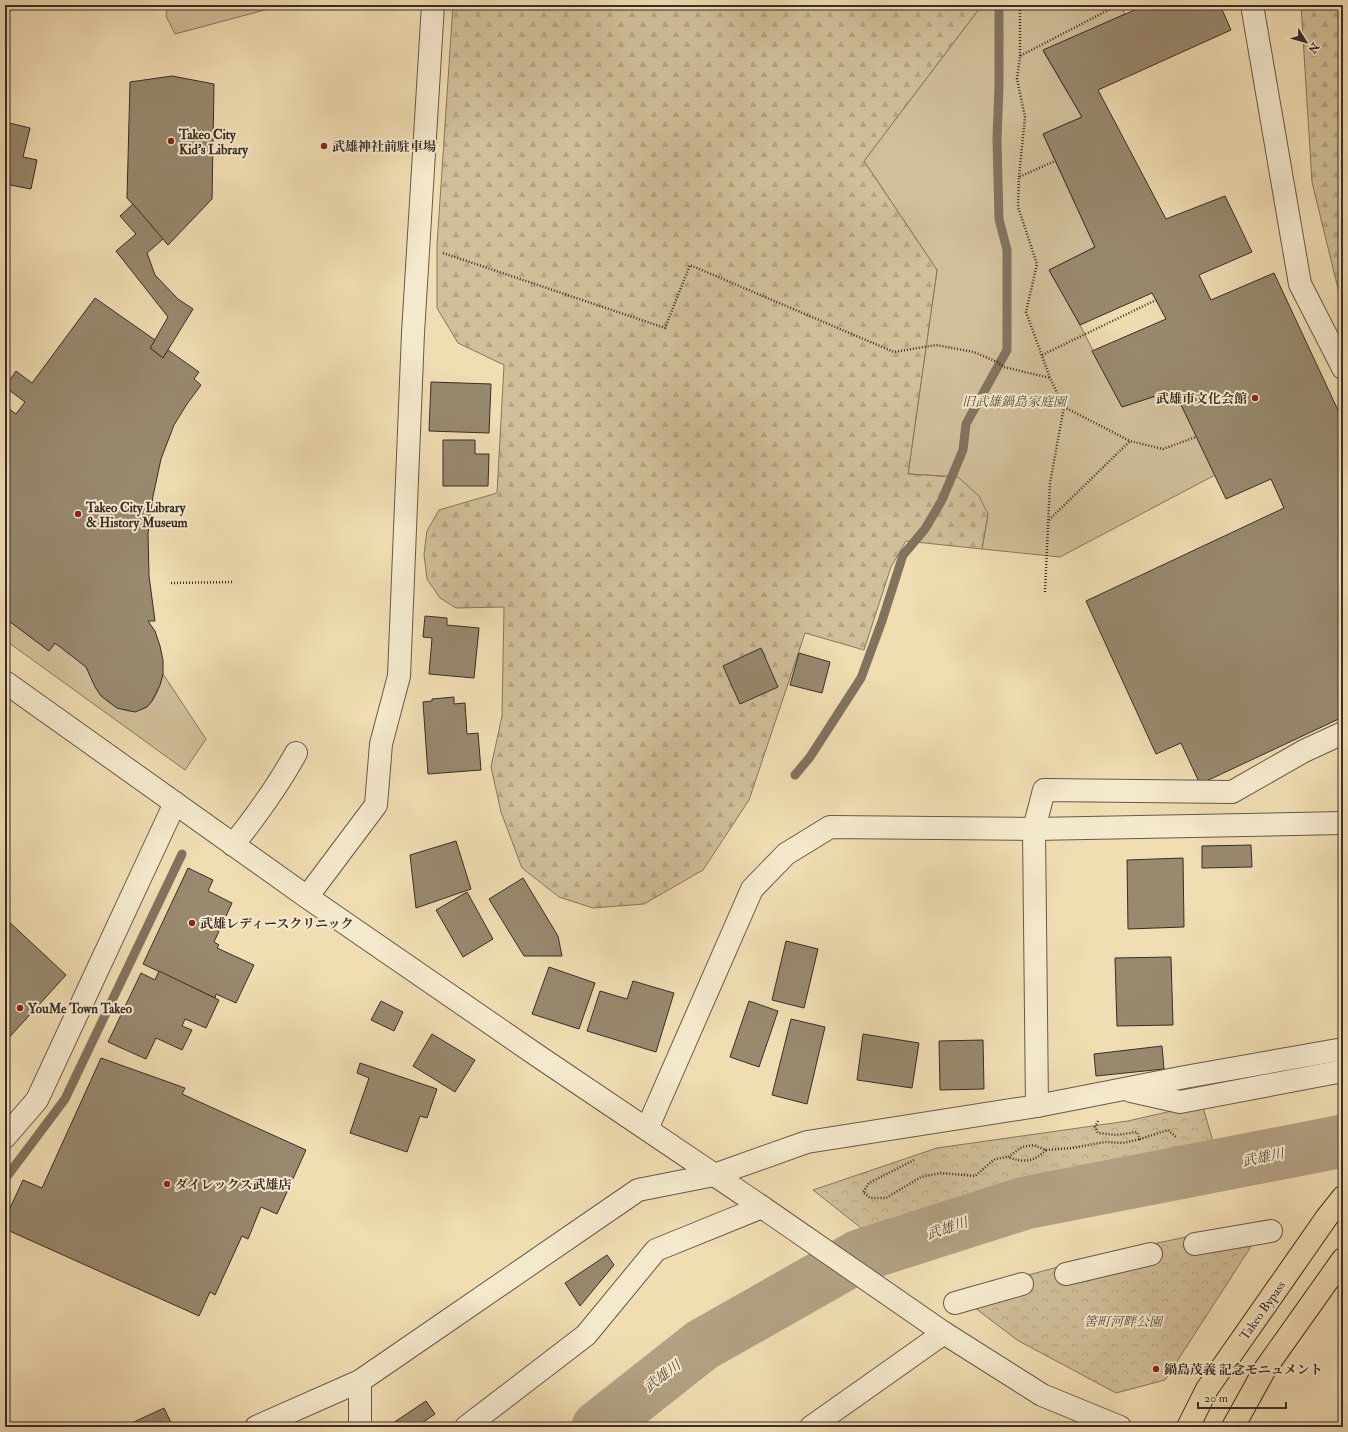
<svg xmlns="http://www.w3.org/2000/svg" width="1348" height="1432" font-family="'IM FELL Double Pica','Noto Serif JP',serif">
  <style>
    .green { fill: #d1bf9a; stroke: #857660 }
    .forest { fill: url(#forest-firs); stroke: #857660 }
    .park { fill: url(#park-crowns); stroke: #857660 }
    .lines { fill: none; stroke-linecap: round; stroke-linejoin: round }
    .stream { stroke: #82735e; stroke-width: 9 }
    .river { stroke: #b2a183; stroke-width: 53 }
    .building { fill: #98896f; stroke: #392d27 }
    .minor-casing { stroke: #67594a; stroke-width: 24 }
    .highway-casing { stroke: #392d27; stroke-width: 24 }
    .path { stroke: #392d27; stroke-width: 2.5; stroke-dasharray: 1 2; stroke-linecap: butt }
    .minor { stroke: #f5e9cd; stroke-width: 22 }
    .highway { stroke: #f0ddb2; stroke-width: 22 }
    .poi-dot { fill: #8f2418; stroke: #f5e9cd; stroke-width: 1.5 }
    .labels { text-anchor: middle; stroke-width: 4; stroke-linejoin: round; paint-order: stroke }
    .poi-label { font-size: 13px; font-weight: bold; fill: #392d27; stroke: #f5e9cd; text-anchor: start }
    .park-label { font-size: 13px; font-style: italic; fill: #574a3e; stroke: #f5e9cd }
    .street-label { font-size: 13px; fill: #392d27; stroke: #f5e9cd }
    .water-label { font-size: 14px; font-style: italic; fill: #574a3e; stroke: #f5e9cd }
  </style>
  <defs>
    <pattern id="forest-firs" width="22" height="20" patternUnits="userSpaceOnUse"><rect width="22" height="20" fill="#d1bf9a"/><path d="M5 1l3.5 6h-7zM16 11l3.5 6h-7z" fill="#b4a485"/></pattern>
    <pattern id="park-crowns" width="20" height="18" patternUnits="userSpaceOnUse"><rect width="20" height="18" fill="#d1bf9a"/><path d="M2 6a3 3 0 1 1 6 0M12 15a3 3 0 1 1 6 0" fill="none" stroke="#b4a485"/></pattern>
  </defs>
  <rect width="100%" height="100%" fill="#f0ddb2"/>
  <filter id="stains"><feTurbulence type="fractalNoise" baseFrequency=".005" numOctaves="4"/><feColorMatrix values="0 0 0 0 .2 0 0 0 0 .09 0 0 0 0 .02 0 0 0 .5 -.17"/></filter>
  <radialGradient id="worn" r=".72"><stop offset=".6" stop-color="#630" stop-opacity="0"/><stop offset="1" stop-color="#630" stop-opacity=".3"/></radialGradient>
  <g class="green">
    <polygon points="168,5 272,5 272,8 175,34 166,16"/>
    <polygon points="982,5 1121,5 1125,14 1043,51 1082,117 1043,134 1095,247 1049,270 1080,325 1122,407 1174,390 1215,475 1060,557 982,549 988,514 958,477 908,474 937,270 864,161"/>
    <path d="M5 618 49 651 55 643C62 648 83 662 87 668 92 677 94 687 101 695 114 710 139 720 153 700 158 692 161 683 163 674L206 739 185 770 5 640Z"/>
  </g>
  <g class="forest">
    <polygon points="453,5 982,5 864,161 937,270 908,474 958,477 979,496 988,514 982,549 906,541 891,567 864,650 805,633 749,800 703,870 644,904 593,908 559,897 522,868 501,812 491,767 502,716 504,607 456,608 440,598 427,579 424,554 427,531 439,510 497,493 504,365 458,343 437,308 437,245"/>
    <polygon points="1301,5 1343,5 1343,309 1312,182"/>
  </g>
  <g class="park">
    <polygon points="1202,1104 1214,1145 1030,1183 882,1222 865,1231 813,1190 937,1148 1128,1121"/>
    <polygon points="1268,1220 1165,1380 1116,1393 1017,1340 957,1294 1114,1252"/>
  </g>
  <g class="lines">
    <g class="stream">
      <polyline points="795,775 810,757 861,678 882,621 903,555 925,529 942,500 963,450 966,424 1007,350 1007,250 999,219 997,139 999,86 999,5"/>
      <polyline points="5,1179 65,1099 182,854"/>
    </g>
    <polyline class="river" points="598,1427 702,1345 859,1256 1025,1203 1343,1141"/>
  </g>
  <g class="building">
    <polygon points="1146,5 1220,5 1231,30 1098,90 1166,219 1225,196 1252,252 1199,275 1211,300 1274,273 1343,421 1343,717 1200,784 1181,743 1156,754 1086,601 1284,508 1271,479 1226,499 1174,390 1122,407 1092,351 1166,319 1152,293 1080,325 1049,270 1095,247 1043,134 1082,117 1043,50"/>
    <polygon points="172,76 214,84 212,199 168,245 127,198 130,82"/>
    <polygon points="5,122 30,128 23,157 37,160 31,189 5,184"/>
    <polygon points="133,204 163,239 147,253 155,275 178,299 193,309 163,358 150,348 168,317 116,251 136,234 120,216"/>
    <polygon points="95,298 155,340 150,348 163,358 168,350 199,372 194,379 201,385 187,404 174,425 161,459 153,496 148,533 149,576 155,621 148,621 155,631 160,646 163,660 163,674 160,685 152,701 147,707 135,712 117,708 101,696 95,687 86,667 55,643 49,651 5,618 5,406 16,414 25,402 5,387 16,371 32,383"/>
    <polygon points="431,382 491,384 489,433 429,431"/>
    <polygon points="443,440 475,440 475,454 489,454 488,486 443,486"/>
    <polygon points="425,616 447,618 447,625 479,628 474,678 429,674 432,638 423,637"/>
    <polygon points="761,648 778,687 740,704 723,666"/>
    <polygon points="799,653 830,662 822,693 790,685"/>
    <polygon points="454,697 454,704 465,703 467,734 478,733 481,770 428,774 423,702 432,701 432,699"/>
    <polygon points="456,841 471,889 416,908 410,855"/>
    <polygon points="1251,845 1252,867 1202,868 1202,846"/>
    <polygon points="1183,858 1184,927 1128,929 1127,860"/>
    <polygon points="188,868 213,880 208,891 232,903 214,942 219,945 217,948 254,965 236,1003 216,994 215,998 143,964"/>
    <polygon points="523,878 558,936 562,956 524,956 489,899"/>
    <polygon points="467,892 493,939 463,957 436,910"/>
    <polygon points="5,918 66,975 5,1042"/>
    <polygon points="786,941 818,949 804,1008 772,1000"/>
    <polygon points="1171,957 1173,1025 1117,1026 1115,958"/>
    <polygon points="549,967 595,983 579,1029 532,1014"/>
    <polygon points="159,971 219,1000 206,1028 185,1019 182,1026 192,1030 182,1050 156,1038 146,1059 108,1042 141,973 155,980"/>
    <polygon points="633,981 674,993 656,1052 587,1031 600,991 627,999"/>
    <polygon points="381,1001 403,1012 394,1031 371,1020"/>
    <polygon points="749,1001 778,1011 759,1067 730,1057"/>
    <polygon points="791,1019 825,1027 807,1104 772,1095"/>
    <polygon points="432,1034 475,1060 455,1092 413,1066"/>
    <polygon points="863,1034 919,1043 912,1088 857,1080"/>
    <polygon points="983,1040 984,1089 940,1090 939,1041"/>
    <polygon points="1162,1046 1164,1069 1096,1076 1094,1054"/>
    <polygon points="101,1058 185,1088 182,1094 306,1150 277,1214 261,1207 248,1239 242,1236 215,1295 210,1292 199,1316 5,1229 5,1219 23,1180 42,1188"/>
    <polygon points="360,1063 437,1089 427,1118 420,1116 407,1152 350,1133 369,1078 357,1073"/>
    <polygon points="607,1255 614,1265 580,1306 565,1283"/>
    <polygon points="426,1401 435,1414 416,1427 387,1427"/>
    <polygon points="164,1408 173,1427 123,1427"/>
  </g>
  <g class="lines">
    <defs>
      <g id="minor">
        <polyline points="1252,5 1300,284 1343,368"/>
        <polyline points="5,682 307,897 538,1056 762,1207 944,1333 1042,1395 1120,1427"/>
        <path d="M233 845C256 816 278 786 296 753"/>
        <polyline points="307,897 376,805 381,744 399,676 413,333 433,5"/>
        <polyline points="1131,1091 1180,1102 1343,1071"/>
        <polyline points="1037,1106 1034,829 1044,790 1232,792 1304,751 1343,733"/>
        <polyline points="647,1129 752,889 786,854 830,827 1034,829 1343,823"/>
        <polyline points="5,1137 37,1100 175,803"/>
        <polyline points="1195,1244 1271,1231"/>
        <polyline points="1066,1274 1151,1254"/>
        <polyline points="955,1303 1022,1284"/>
        <polyline points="360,1381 360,1427"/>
        <polyline points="256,1427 360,1381 638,1190 714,1175 807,1142 1037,1106 1185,1077 1343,1049"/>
        <polyline points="466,1427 586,1335 656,1250 762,1207"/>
        <polyline points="811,1427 944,1333"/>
      </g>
      <g id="highway">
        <polyline points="1188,1427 1207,1389 1327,1217 1343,1197"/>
        <polyline points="1233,1427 1265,1369 1343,1259"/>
      </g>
    </defs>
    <use href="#minor" class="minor-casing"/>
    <use href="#highway" class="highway-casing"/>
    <g class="path">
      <polyline points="1020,56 1020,5"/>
      <polyline points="1019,177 1025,117 1017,79 1020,56 1118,5"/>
      <polyline points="443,253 665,328 690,265 894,352 936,345 974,352 997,362 1004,367 1050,378"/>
      <polyline points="1042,355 1156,300"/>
      <polyline points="1064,407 1130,441"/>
      <polyline points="1049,520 1130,441 1163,449 1196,437"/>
      <polyline points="171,583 234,582"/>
      <polyline points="1045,592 1050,483 1064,407 1050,378 1026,312 1037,264 1018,207 1019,177 1055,161"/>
      <polyline points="1098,1121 1095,1127 1098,1133 1117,1135 1137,1132 1140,1139 1168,1130 1177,1138"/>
      <path d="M1046 1150C1034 1162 1024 1163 1008 1157L1022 1147 1034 1145 1046 1150 1072 1148 1105 1142 1123 1143 1140 1139"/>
      <polyline points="914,1160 869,1183 863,1192 870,1198 886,1198 921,1177 941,1173 975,1176 995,1159 1008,1157"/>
    </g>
    <use href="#minor" class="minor"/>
    <use href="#highway" class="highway"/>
  </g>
  <g class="poi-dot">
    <circle cx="171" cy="141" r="4"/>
    <circle cx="324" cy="146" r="4"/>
    <circle cx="1255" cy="398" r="4"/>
    <circle cx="78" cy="514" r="4"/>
    <circle cx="192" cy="923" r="4"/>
    <circle cx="20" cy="1008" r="4"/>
    <circle cx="167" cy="1184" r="4"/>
    <circle cx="1156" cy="1369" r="4"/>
  </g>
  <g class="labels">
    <g class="poi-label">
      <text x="179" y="139">Takeo City<tspan x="179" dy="15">Kid's Library</tspan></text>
      <text x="332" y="151">武雄神社前駐車場</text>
      <text x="1247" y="403" text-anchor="end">武雄市文化会館</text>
      <text x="86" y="512">Takeo City Library<tspan x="86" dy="15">&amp; History Museum</tspan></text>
      <text x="200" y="928">武雄レディースクリニック</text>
      <text x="28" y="1013">YouMe Town Takeo</text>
      <text x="175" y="1189">ダイレックス武雄店</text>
      <text x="1164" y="1374">鍋島茂義 記念モニュメント</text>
    </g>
    <g class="park-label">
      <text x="1014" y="406">旧武雄鍋島家庭園</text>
      <text x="1123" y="1326">筈町河畔公園</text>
    </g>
    <g class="street-label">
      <text transform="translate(1262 1310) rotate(-55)" y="5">Takeo Bypass</text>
    </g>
    <g class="water-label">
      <text transform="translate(1263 1157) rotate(-11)" y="5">武雄川</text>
      <text transform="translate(947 1228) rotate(-18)" y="5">武雄川</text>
      <text transform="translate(662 1376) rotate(-38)" y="5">武雄川</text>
    </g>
  </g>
  <rect width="1348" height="1432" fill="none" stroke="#f0ddb2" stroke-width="20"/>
  <rect x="6" y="6" width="1336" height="1420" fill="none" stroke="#392d27" stroke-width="2"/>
  <rect x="10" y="10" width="1328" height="1412" fill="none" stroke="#392d27"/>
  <g transform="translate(1306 42) rotate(127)" stroke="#f5e9cd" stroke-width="3" paint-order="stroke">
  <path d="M0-3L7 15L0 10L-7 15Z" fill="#392d27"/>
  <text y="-6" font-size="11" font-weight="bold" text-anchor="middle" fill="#392d27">N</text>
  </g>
  <path d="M1198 1402v6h88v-6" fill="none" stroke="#392d27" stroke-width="2"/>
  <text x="1204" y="1402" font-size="12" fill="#392d27" stroke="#f5e9cd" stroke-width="3" paint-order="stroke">20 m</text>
  <rect width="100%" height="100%" filter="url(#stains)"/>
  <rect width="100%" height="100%" fill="url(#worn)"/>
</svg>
